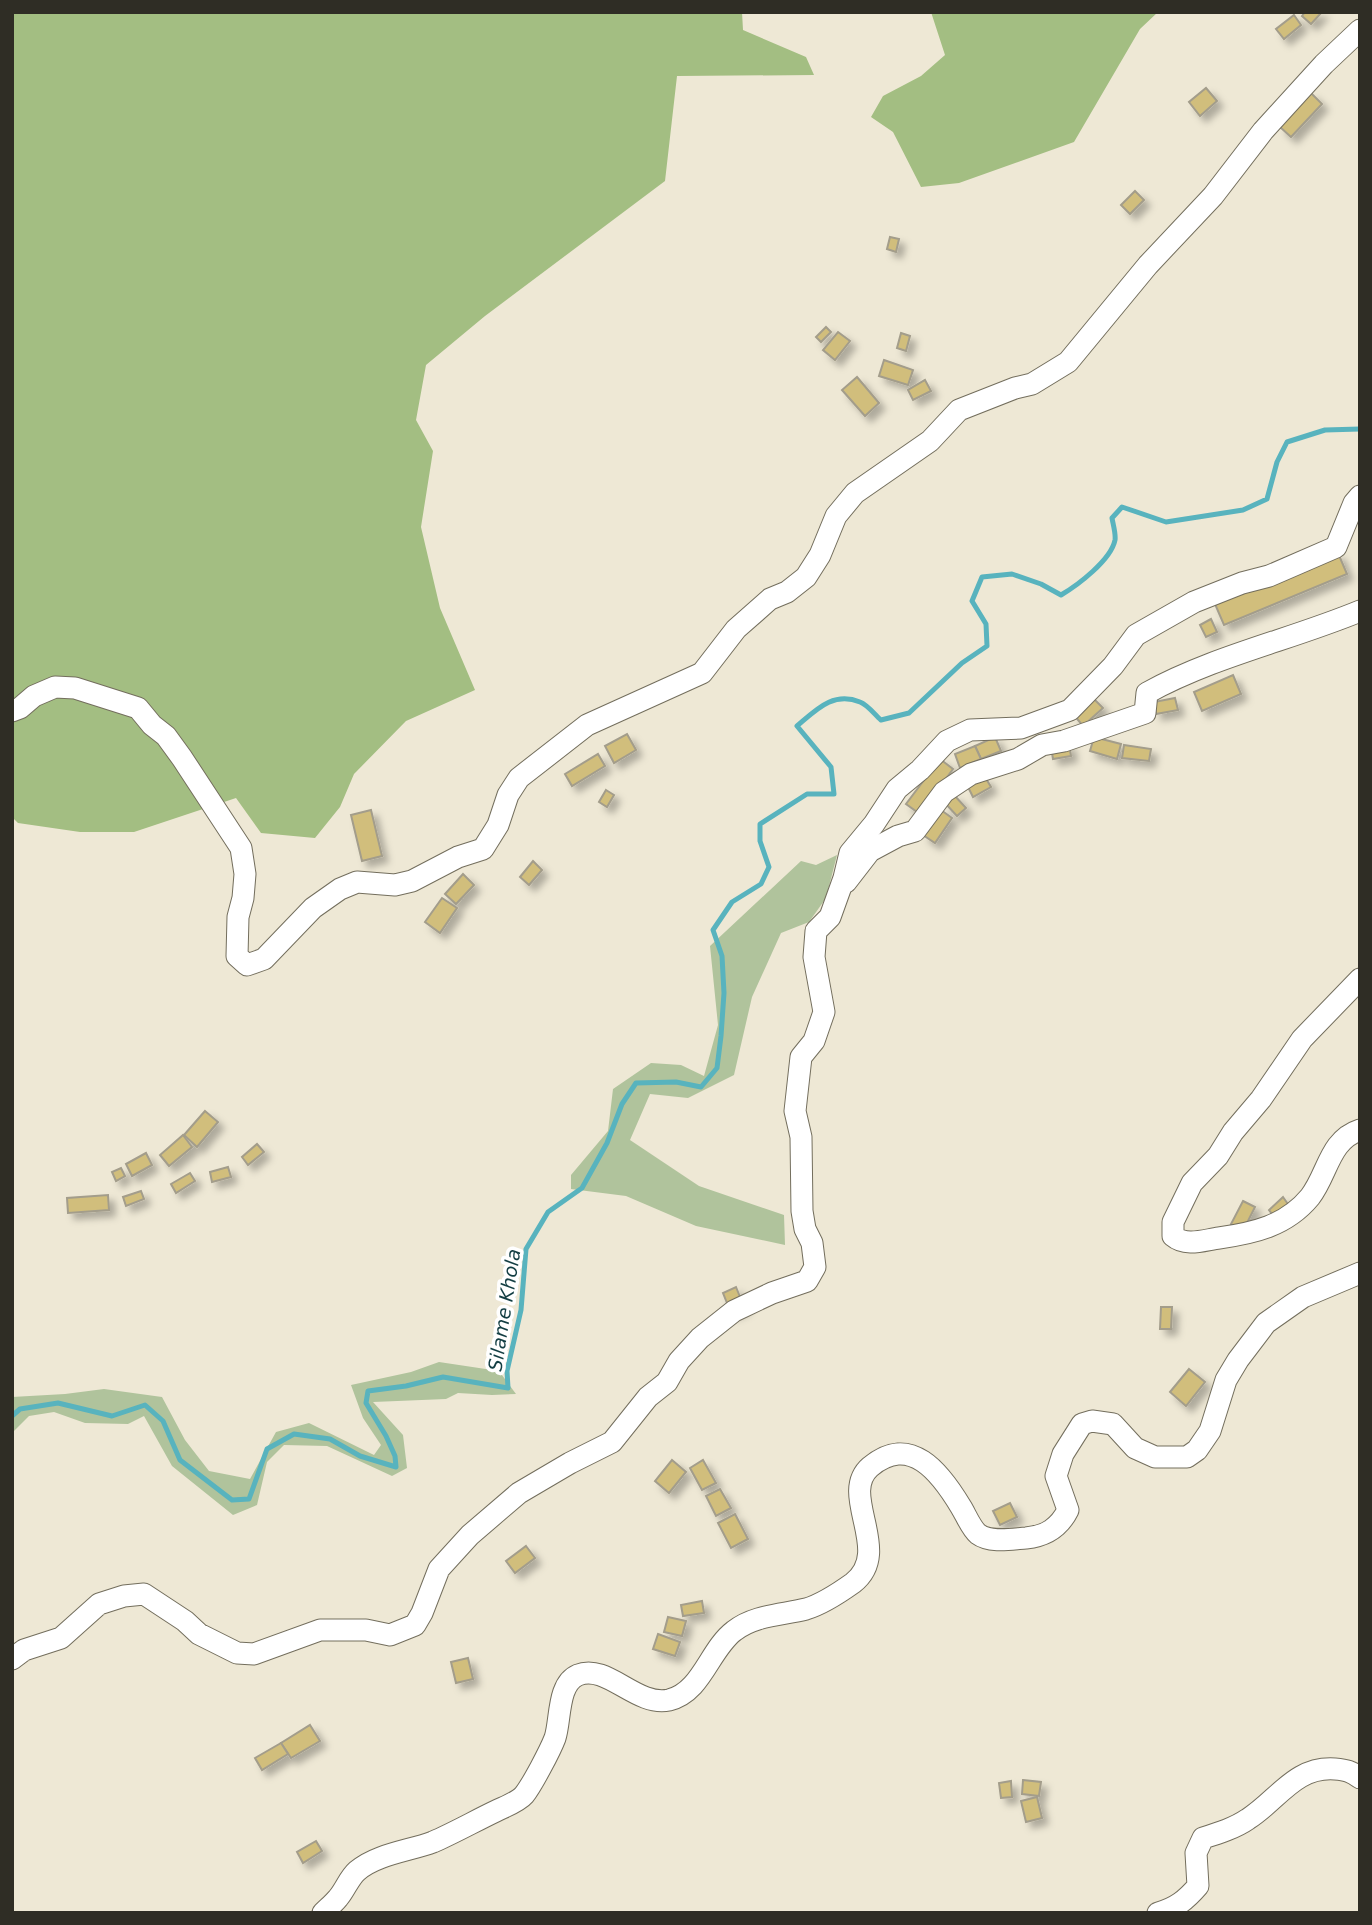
<svg xmlns="http://www.w3.org/2000/svg" width="1372" height="1925" font-family="'DejaVu Sans',sans-serif">
  <style>
    .green { fill: #b0c39c }
    .forest { fill: #a3be82 }
    .lines { fill: none; stroke-linecap: round; stroke-linejoin: round }
    .stream { stroke: #58b3be; stroke-width: 5 }
    .building { fill: #d1be7c; stroke: #a39d8b; stroke-width: 2; filter: url(#shadow) }
    .minor-casing { stroke: #736e5d; stroke-width: 23 }
    .minor { stroke: #fff; stroke-width: 21 }
    .labels { text-anchor: middle; stroke-width: 7; stroke-linejoin: round; paint-order: stroke }
    .water-label { font-size: 19px; font-style: italic; fill: #133e43; stroke: #fff }
  </style>
  <defs>
    <filter id="shadow"><feDropShadow dx="6" dy="6" stdDeviation="3.5" flood-color="#0004"/></filter>
  </defs>
  <rect width="100%" height="100%" fill="#eee8d5"/>
  <g class="green">
    <polygon points="837,855 826,898 809,922 781,933 752,997 734,1075 688,1098 650,1094 630,1140 699,1186 784,1215 785,1245 696,1226 626,1196 571,1189 571,1175 608,1131 613,1089 651,1063 681,1065 704,1076 718,1025 710,946 801,861 816,865"/>
    <polygon points="439,1362 499,1371 516,1394 492,1395 458,1393 446,1399 373,1402 403,1435 407,1468 392,1476 327,1446 284,1445 267,1462 257,1505 233,1515 172,1466 144,1416 128,1424 85,1423 54,1412 29,1416 12,1433 12,1397 65,1394 104,1389 162,1397 185,1440 209,1471 250,1479 276,1432 309,1423 374,1455 381,1445 363,1418 351,1385 411,1372"/>
  </g>
  <g class="forest">
    <polygon points="12,12 742,12 743,30 806,57 814,75 677,76 665,181 485,316 426,365 416,420 433,451 421,527 440,608 475,690 406,721 354,774 340,807 315,838 261,833 236,798 134,832 80,832 18,823 12,817"/>
    <polygon points="931,12 1158,12 1140,29 1074,142 959,183 921,187 893,132 871,117 883,96 921,76 945,55"/>
  </g>
  <g class="lines">
    <path class="stream" d="M12 1416 20 1409 58 1403 112 1416 145 1405 163 1421 180 1460 232 1500 249 1499 267 1449 294 1434 330 1439 360 1456 396 1467 395 1456 386 1436 366 1403 368 1391 406 1386 443 1377 508 1388 507 1371 521 1310 526 1249 548 1212 582 1188 607 1143 622 1104 636 1083 676 1082 701 1087 717 1068 721 1036 724 993 722 956 713 930 732 902 761 884 769 867 760 841V824L807 794H834L831 767 797 726C816 710 833 691 860 702 868 705 875 715 881 720L909 713 962 663 987 646 986 624 972 601 982 577 1012 574 1041 584 1061 595C1078 585 1111 560 1115 540 1116 534 1113 524 1112 518L1122 507 1166 522 1243 510 1267 499 1277 462 1287 442 1325 430 1360 429"/>
  </g>
  <g class="building">
    <polygon points="1305,12 1322,12 1311,24 1302,16"/>
    <polygon points="1294,15 1301,25 1284,39 1276,29"/>
    <polygon points="1206,88 1217,101 1200,116 1189,102"/>
    <polygon points="1311,93 1322,104 1291,137 1280,127"/>
    <polygon points="1135,191 1144,200 1130,214 1121,205"/>
    <polygon points="890,237 899,239 896,252 887,249"/>
    <polygon points="826,327 831,332 821,342 816,337"/>
    <polygon points="838,332 850,341 835,360 823,350"/>
    <polygon points="901,333 910,336 906,351 897,348"/>
    <polygon points="884,360 913,370 908,385 879,376"/>
    <polygon points="857,377 879,403 865,416 842,390"/>
    <polygon points="925,380 931,391 913,400 908,390"/>
    <polygon points="1338,553 1347,574 1224,625 1215,604"/>
    <polygon points="1211,619 1217,632 1206,637 1200,625"/>
    <polygon points="1233,675 1241,694 1202,711 1194,692"/>
    <polygon points="1093,698 1103,708 1083,726 1074,715"/>
    <polygon points="1175,698 1178,710 1156,714 1154,702"/>
    <polygon points="627,734 636,750 614,763 605,746"/>
    <polygon points="995,737 1001,751 981,759 975,746"/>
    <polygon points="1094,737 1121,744 1117,759 1090,751"/>
    <polygon points="1069,744 1071,756 1053,759 1051,747"/>
    <polygon points="1124,745 1151,749 1149,761 1122,758"/>
    <polygon points="975,746 981,759 960,768 955,754"/>
    <polygon points="598,754 605,766 572,786 565,774"/>
    <polygon points="940,759 953,769 920,814 906,804"/>
    <polygon points="985,777 991,787 973,797 968,787"/>
    <polygon points="606,790 614,795 607,807 599,802"/>
    <polygon points="954,795 966,808 957,816 945,803"/>
    <polygon points="371,810 382,856 362,861 351,815"/>
    <polygon points="941,810 952,818 935,843 923,835"/>
    <polygon points="533,861 542,870 529,885 520,877"/>
    <polygon points="463,874 474,885 456,904 445,894"/>
    <polygon points="442,898 457,908 440,933 425,922"/>
    <polygon points="205,1111 218,1122 197,1147 184,1135"/>
    <polygon points="183,1135 192,1147 169,1166 160,1155"/>
    <polygon points="257,1144 264,1152 248,1165 242,1157"/>
    <polygon points="146,1153 152,1165 132,1176 126,1164"/>
    <polygon points="228,1167 231,1177 212,1182 210,1172"/>
    <polygon points="121,1168 125,1176 116,1181 112,1172"/>
    <polygon points="190,1173 195,1181 176,1193 171,1184"/>
    <polygon points="141,1191 144,1199 126,1206 123,1197"/>
    <polygon points="108,1195 109,1210 68,1213 67,1198"/>
    <polygon points="1283,1197 1290,1207 1276,1219 1269,1210"/>
    <polygon points="1243,1201 1255,1207 1243,1231 1231,1224"/>
    <polygon points="736,1287 744,1307 731,1313 723,1293"/>
    <polygon points="1161,1307 1172,1307 1171,1329 1160,1329"/>
    <polygon points="1189,1369 1205,1382 1186,1406 1170,1392"/>
    <polygon points="672,1460 686,1472 669,1493 655,1481"/>
    <polygon points="703,1460 716,1483 702,1490 690,1468"/>
    <polygon points="720,1489 731,1508 716,1516 706,1496"/>
    <polygon points="1010,1503 1017,1517 1000,1525 993,1511"/>
    <polygon points="735,1514 748,1539 731,1548 718,1523"/>
    <polygon points="526,1546 535,1558 515,1573 506,1561"/>
    <polygon points="702,1601 704,1613 683,1616 681,1605"/>
    <polygon points="668,1617 686,1621 682,1636 664,1632"/>
    <polygon points="658,1634 680,1642 675,1656 653,1649"/>
    <polygon points="468,1658 473,1679 456,1683 451,1662"/>
    <polygon points="310,1725 320,1741 291,1758 281,1743"/>
    <polygon points="281,1743 288,1754 262,1770 255,1758"/>
    <polygon points="1023,1780 1041,1782 1039,1796 1022,1794"/>
    <polygon points="1011,1781 1012,1797 1001,1798 999,1783"/>
    <polygon points="1037,1797 1042,1818 1026,1822 1021,1801"/>
    <polygon points="316,1841 322,1851 303,1863 297,1852"/>
  </g>
  <g class="lines">
    <defs>
      <g id="minor">
        <polyline points="12,711 20,708 34,696 55,687 75,688 138,708 152,725 166,736 182,758 241,848 245,874 243,898 238,917 237,956 247,965 264,959 313,908 340,889 357,882 395,885 412,881 458,857 483,849 498,825 508,795 519,778 587,725 702,673 736,629 770,599 787,592 806,577 820,555 836,516 855,493 930,441 959,410 1015,388 1032,384 1068,362 1148,265 1213,196 1263,131 1324,64 1360,30"/>
        <path d="M846 882 870 851 898 836 915 831 944 792 971 774 1018 759 1042 745 1064 741 1145 713 1147 693C1214 656 1290 640 1360 611"/>
        <path d="M1360 979 1302 1039 1261 1099 1233 1132 1218 1156 1192 1183 1173 1222V1236C1186 1247 1204 1240 1219 1238 1254 1233 1286 1226 1310 1197 1328 1174 1329 1140 1360 1130"/>
        <polyline points="12,1659 24,1650 61,1638 99,1604 124,1596 144,1594 185,1621 199,1634 237,1653 254,1654 320,1630 366,1630 390,1635 415,1625 422,1613 439,1569 470,1535 519,1493 570,1463 612,1442 648,1397 667,1382 679,1361 700,1338 734,1311 772,1293 807,1281 815,1267 812,1243 805,1229 802,1211 801,1137 795,1111 801,1057 814,1041 824,1012 814,957 816,931 830,917 844,878 850,853 874,824 897,789 920,770 947,741 970,730 1021,728 1070,710 1113,666 1136,635 1194,602 1242,583 1269,576 1336,547 1354,503 1360,496"/>
        <path d="M323 1913C328 1908 334 1903 338 1898 345 1890 349 1878 357 1871 377 1854 409 1851 433 1842 454 1833 475 1821 496 1811 504 1807 518 1802 524 1795 532 1785 550 1751 555 1738 561 1720 557 1684 578 1675 607 1663 636 1707 669 1700 702 1692 709 1650 734 1631 754 1615 782 1615 806 1609 823 1604 839 1593 853 1583 894 1551 838 1495 870 1467 910 1433 940 1472 961 1507 966 1515 971 1528 978 1534 990 1543 1012 1539 1026 1538 1046 1536 1059 1528 1068 1510L1056 1476 1063 1454 1082 1424 1092 1421 1113 1424 1135 1448 1155 1457H1187L1197 1450 1210 1431 1226 1380 1238 1360 1266 1323 1303 1297 1360 1273"/>
        <path d="M1158 1913C1176 1908 1186 1900 1198 1886L1196 1853 1203 1838C1219 1833 1235 1828 1248 1819 1278 1800 1295 1766 1335 1769 1346 1770 1351 1771 1360 1778"/>
      </g>
    </defs>
    <use href="#minor" class="minor-casing"/>
    <use href="#minor" class="minor"/>
  </g>
  <g class="labels">
    <g class="water-label">
      <text transform="translate(504 1310) rotate(-81)" y="7">Silame Khola</text>
    </g>
  </g>
  <rect width="1372" height="1925" fill="none" stroke="#2f2d25" stroke-width="28"/>
</svg>
